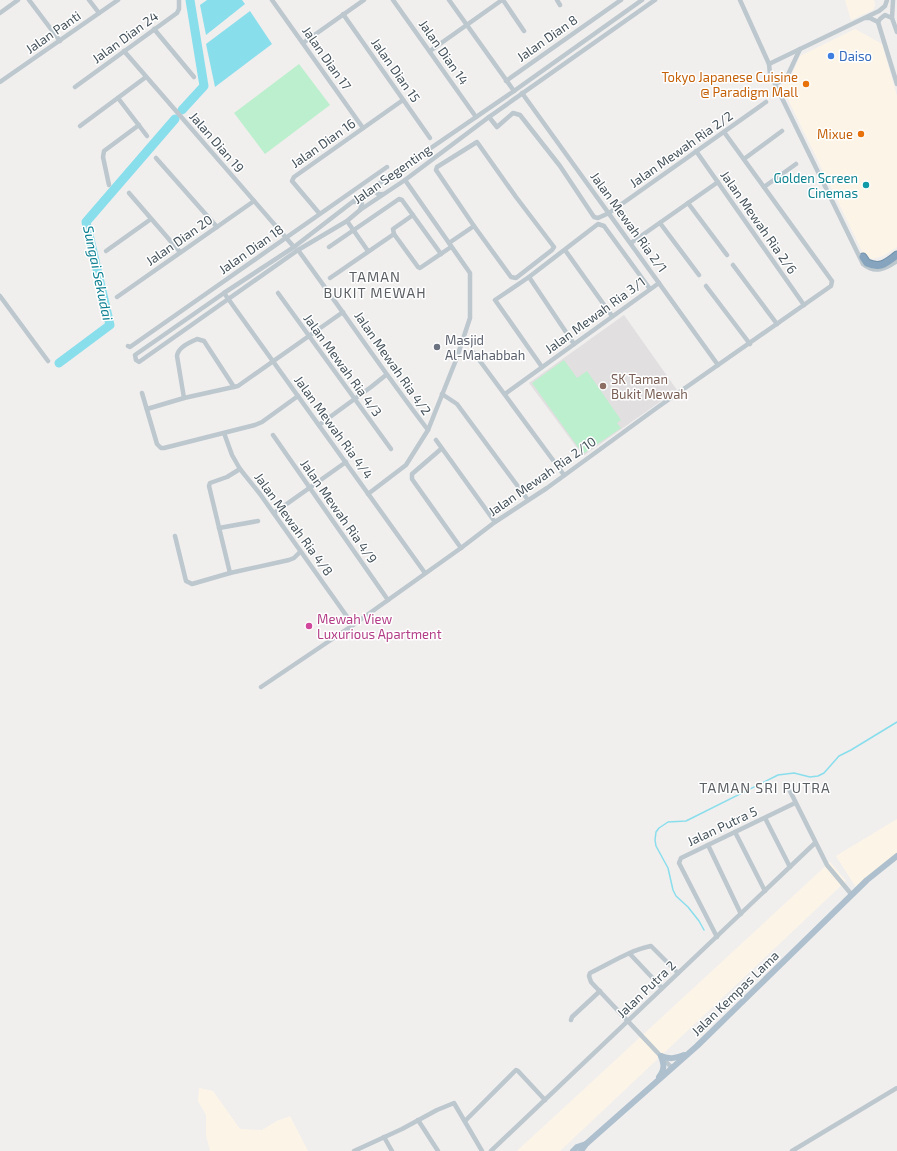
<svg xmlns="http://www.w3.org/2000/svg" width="897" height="1151" font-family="'Exo 2',sans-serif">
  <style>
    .commercial { fill: #fcf5e7 }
    .education { fill: #e2dfe1 }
    .green { fill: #bcefcd }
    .water { fill: #89deec }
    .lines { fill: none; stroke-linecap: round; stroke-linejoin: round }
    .stream { stroke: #89deec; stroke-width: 1.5 }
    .river { stroke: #89deec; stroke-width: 9 }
    .highway-casing { stroke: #7190a9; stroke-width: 9 }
    .minor { stroke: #bcc7ce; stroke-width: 4.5 }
    .major { stroke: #aec0cd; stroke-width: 6 }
    .highway { stroke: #86a4bd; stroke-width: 7 }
    .shop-dot { fill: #3f7fe0; stroke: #fff; stroke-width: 1.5 }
    .food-dot { fill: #e8710a; stroke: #fff; stroke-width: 1.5 }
    .culture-dot { fill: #0f9aa8; stroke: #fff; stroke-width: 1.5 }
    .worship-dot { fill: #6b7280; stroke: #fff; stroke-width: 1.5 }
    .education-dot { fill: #8d6e63; stroke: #fff; stroke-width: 1.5 }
    .hotel-dot { fill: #d1479c; stroke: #fff; stroke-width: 1.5 }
    .labels { text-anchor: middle; stroke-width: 3; stroke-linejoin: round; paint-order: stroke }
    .street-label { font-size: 13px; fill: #46535c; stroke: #fff }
    .shop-label { font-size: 13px; fill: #366cbe; stroke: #fff; text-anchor: start }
    .food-label { font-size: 13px; fill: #c56008; stroke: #fff; text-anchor: end }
    .culture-label { font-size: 13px; fill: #0d838f; stroke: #fff; text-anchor: end }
    .worship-label { font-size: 13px; fill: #5b616d; stroke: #fff; text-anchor: start }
    .education-label { font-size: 13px; fill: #785e54; stroke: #fff; text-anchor: start }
    .hotel-label { font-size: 13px; fill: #b23c85; stroke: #fff; text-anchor: start }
    .water-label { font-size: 14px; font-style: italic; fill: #0d8092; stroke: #fff }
    .neighbourhood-label { font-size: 14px; letter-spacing: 1px; fill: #5b5f63; stroke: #fff }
  </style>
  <rect width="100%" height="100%" fill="#f1eeee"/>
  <g class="commercial">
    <polygon points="845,0 874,0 875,6 873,10 851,20"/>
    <polygon points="855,29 882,44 897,96 897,247 883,256 872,259 864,255 781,85 789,81 800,56"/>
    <polygon points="897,819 897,856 857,889 836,856"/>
    <polygon points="830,862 846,881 560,1151 517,1151"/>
    <polygon points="199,1088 213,1091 240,1129 262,1130 277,1121 290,1116 308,1151 210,1151 206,1135 206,1115 198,1101"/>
  </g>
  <polygon class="education" points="624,315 677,390 583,456 529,383"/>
  <g class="green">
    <polygon points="299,64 330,105 265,154 234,113"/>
    <polygon points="564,360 577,378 587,371 621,420 617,423 621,428 583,454 532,383"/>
  </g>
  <g class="water">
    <polygon points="207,0 242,0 245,4 206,35 200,5"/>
    <polygon points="250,11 272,44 215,87 206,44"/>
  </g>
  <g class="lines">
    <polyline class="stream" points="704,930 699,921 688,907 676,896 673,890 668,868 656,846 655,840 656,832 659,828 668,822 686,821 778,775 794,773 810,777 818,776 824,773 839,756 851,750 897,722"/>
    <g class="river">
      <polyline points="182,110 204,86 190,0"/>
      <polyline points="59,363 110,325 86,222 175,119"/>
    </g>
    <defs>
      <path id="highway" d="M863 257 867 263C881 269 886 263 897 255"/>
    </defs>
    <use href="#highway" class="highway-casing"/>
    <g class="minor">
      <polyline points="29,0 60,41"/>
      <polyline points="89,0 99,13"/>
      <polyline points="272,0 363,128"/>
      <polyline points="393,0 476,117"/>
      <polyline points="449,0 514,91"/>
      <polyline points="503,0 524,31"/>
      <polyline points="557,0 560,5"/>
      <polyline points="642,0 514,91 355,200 294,247 224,293 135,355 136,360 139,362 298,250 347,221 360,210 405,180 489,117 655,0"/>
      <path d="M740 0 769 64 770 74 777 88 863 264C875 274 885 269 897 261"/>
      <polyline points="893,0 892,18 897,32"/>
      <polyline points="0,13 18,0"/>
      <polyline points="343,14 430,138"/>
      <polyline points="866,18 870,18 878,22 897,84"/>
      <polyline points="878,22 880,19 885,15 892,18"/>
      <polyline points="154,29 194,77"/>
      <polyline points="303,43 364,0"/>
      <polyline points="124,51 294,247"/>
      <polyline points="430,51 502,0"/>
      <polyline points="769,64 879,11 885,6 887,0"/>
      <polyline points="506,81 621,0"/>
      <polyline points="0,82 118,0"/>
      <polyline points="775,84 786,79 800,49"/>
      <polyline points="75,87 177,13 179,9 179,0"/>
      <polyline points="522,93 718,365"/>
      <polyline points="118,98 147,136"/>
      <polyline points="489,117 497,127 513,113 520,115 560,166 594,217 598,218 609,213 766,102"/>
      <polyline points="80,126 146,77"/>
      <polygon points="477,142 516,197 554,247 552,250 516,278 511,277 474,226 436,170 437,167"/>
      <polyline points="696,151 804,305"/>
      <polyline points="156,158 217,227"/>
      <polyline points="744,159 782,131"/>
      <polyline points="109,185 103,157 104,151 139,125"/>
      <path d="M378 185 375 190C376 194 379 195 383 194"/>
      <polyline points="764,187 796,164"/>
      <polyline points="129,193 180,252"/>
      <polyline points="354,202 359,201 362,203 360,210"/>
      <polyline points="688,203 727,255"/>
      <polyline points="319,213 292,181 294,177 403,100"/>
      <polyline points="347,221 368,251"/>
      <polyline points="660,223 699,275"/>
      <polyline points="394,234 393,229 413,215"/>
      <polyline points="449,243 474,226"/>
      <polyline points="631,243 718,182"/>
      <polyline points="329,247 399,199 402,200 441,254"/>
      <path d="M298 250C342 310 383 371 428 430"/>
      <polyline points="565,250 612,316"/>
      <polyline points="106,251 151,219"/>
      <polyline points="733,265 777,324"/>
      <polyline points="529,277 574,344"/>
      <polyline points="330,278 394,234 418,267 420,268 451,247"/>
      <polyline points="706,286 750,344"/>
      <polyline points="224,293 425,573"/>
      <polyline points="278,293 391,449"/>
      <polyline points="0,296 48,361"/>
      <polyline points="117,297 254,201"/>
      <polyline points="128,346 130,347 387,167"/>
      <polyline points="474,353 564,475"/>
      <polyline points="542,367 495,300 529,277 598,224 604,226 650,289"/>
      <polyline points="142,393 157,444 161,448 164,448 255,425 262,422 298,396"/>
      <polyline points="442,394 457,404 528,500"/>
      <polyline points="505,394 659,283"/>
      <path d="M184 398 177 356C178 347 189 343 197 339L204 341 234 387"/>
      <polyline points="147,409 184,398 238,386 343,312"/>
      <polyline points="319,425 371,387 386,375"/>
      <polyline points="224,433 232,455 240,469 260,494 353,625"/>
      <polyline points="273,435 388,600"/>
      <polyline points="436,440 495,522"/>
      <polyline points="441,449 412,474 412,479 461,548"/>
      <polyline points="368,494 406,465 428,430 456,360 470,318 470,273 405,180"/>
      <polyline points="274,513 346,462"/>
      <polyline points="219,528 258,521"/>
      <polyline points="175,536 186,581 192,584 230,573 289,560 294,558 300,552"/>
      <polyline points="230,573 209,486 210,483 227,477 240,469"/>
      <polyline points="261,687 353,625 461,548 495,522 547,488 658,407 831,286 832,281 724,132"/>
      <polyline points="787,785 827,865 852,895"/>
      <polyline points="765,818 790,867"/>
      <polyline points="735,832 765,891"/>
      <polyline points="708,845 741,914"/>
      <polyline points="717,937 679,863 681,858 795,803"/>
      <polyline points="630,954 662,988"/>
      <polyline points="571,1020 572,1017 600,991"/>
      <path d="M672 1068 591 982 589 976 590 973C609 964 630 950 651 946L678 973"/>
      <polyline points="418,1120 438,1151"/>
      <polyline points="465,1121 516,1070 518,1071 545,1100"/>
      <polyline points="384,1137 392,1151"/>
      <polyline points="354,1151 402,1129 437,1110 454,1103 482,1151"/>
      <polyline points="491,1151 815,843"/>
      <polyline points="792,1151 897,1088"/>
    </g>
    <g class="major">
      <path d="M661 1056C669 1059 675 1059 684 1055"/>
      <path d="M659 1077C665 1069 664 1064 661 1056"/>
      <polyline points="573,1151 577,1147 586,1144"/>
      <polyline points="581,1151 586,1144 697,1046 867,880 897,856"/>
    </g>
    <use href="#highway" class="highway"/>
  </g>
  <circle class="shop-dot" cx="831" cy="56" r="4"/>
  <g class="food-dot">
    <circle cx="806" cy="84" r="4"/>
    <circle cx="861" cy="134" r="4"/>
  </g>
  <circle class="culture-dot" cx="866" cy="185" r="4"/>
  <circle class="worship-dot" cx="437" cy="347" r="4"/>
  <circle class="education-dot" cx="603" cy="386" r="4"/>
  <circle class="hotel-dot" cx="309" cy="626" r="4"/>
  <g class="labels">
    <g class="street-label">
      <text transform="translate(53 32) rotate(-35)" y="5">Jalan Panti</text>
      <text transform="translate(125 37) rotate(-36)" y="5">Jalan Dian 24</text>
      <text transform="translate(547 38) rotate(-35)" y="5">Jalan Dian 8</text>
      <text transform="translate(444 52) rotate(55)" y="5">Jalan Dian 14</text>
      <text transform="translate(327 58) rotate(55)" y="5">Jalan Dian 17</text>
      <text transform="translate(396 70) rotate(55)" y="5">Jalan Dian 15</text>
      <text transform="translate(217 142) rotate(49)" y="5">Jalan Dian 19</text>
      <text transform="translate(323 143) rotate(-35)" y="5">Jalan Dian 16</text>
      <text transform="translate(681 149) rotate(-35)" y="5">Jalan Mewah Ria 2/2</text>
      <text transform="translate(392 174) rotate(-35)" y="5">Jalan Segenting</text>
      <text transform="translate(629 222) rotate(54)" y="5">Jalan Mewah Ria 2/1</text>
      <text transform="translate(759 222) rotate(55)" y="5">Jalan Mewah Ria 2/6</text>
      <text transform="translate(179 240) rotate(-35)" y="5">Jalan Dian 20</text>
      <text transform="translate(251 249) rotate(-35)" y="5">Jalan Dian 18</text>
      <text transform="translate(595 315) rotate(-36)" y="5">Jalan Mewah Ria 3/1</text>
      <text transform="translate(393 363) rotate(55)" y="5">Jalan Mewah Ria 4/2</text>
      <text transform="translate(343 365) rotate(54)" y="5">Jalan Mewah Ria 4/3</text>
      <text transform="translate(334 427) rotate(54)" y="5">Jalan Mewah Ria 4/4</text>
      <text transform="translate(542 476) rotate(-35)" y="5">Jalan Mewah Ria 2/10</text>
      <text transform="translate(339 511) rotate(55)" y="5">Jalan Mewah Ria 4/9</text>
      <text transform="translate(294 524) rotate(54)" y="5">Jalan Mewah Ria 4/8</text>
      <text transform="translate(722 826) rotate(-25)" y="5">Jalan Putra 5</text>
      <text transform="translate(646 989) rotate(-44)" y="5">Jalan Putra 2</text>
      <text transform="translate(735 993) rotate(-44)" y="5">Jalan Kempas Lama</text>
    </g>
    <g class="shop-label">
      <text x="839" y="61">Daiso</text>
    </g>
    <g class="food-label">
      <text x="798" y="82">Tokyo Japanese Cuisine<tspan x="798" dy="15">@ Paradigm Mall</tspan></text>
      <text x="853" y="139">Mixue</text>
    </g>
    <g class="culture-label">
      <text x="858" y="183">Golden Screen<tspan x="858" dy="15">Cinemas</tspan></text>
    </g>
    <g class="worship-label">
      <text x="445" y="345">Masjid<tspan x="445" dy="15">Al-Mahabbah</tspan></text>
    </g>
    <g class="education-label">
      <text x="611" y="384">SK Taman<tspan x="611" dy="15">Bukit Mewah</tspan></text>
    </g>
    <g class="hotel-label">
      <text x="317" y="624">Mewah View<tspan x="317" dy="15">Luxurious Apartment</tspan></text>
    </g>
    <g class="water-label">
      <text transform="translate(98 273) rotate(78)" y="5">Sungai Sekudai</text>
    </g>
    <g class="neighbourhood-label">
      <text x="375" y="282">TAMAN<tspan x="375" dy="16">BUKIT MEWAH</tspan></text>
      <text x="765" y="793">TAMAN SRI PUTRA</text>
    </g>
  </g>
</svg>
